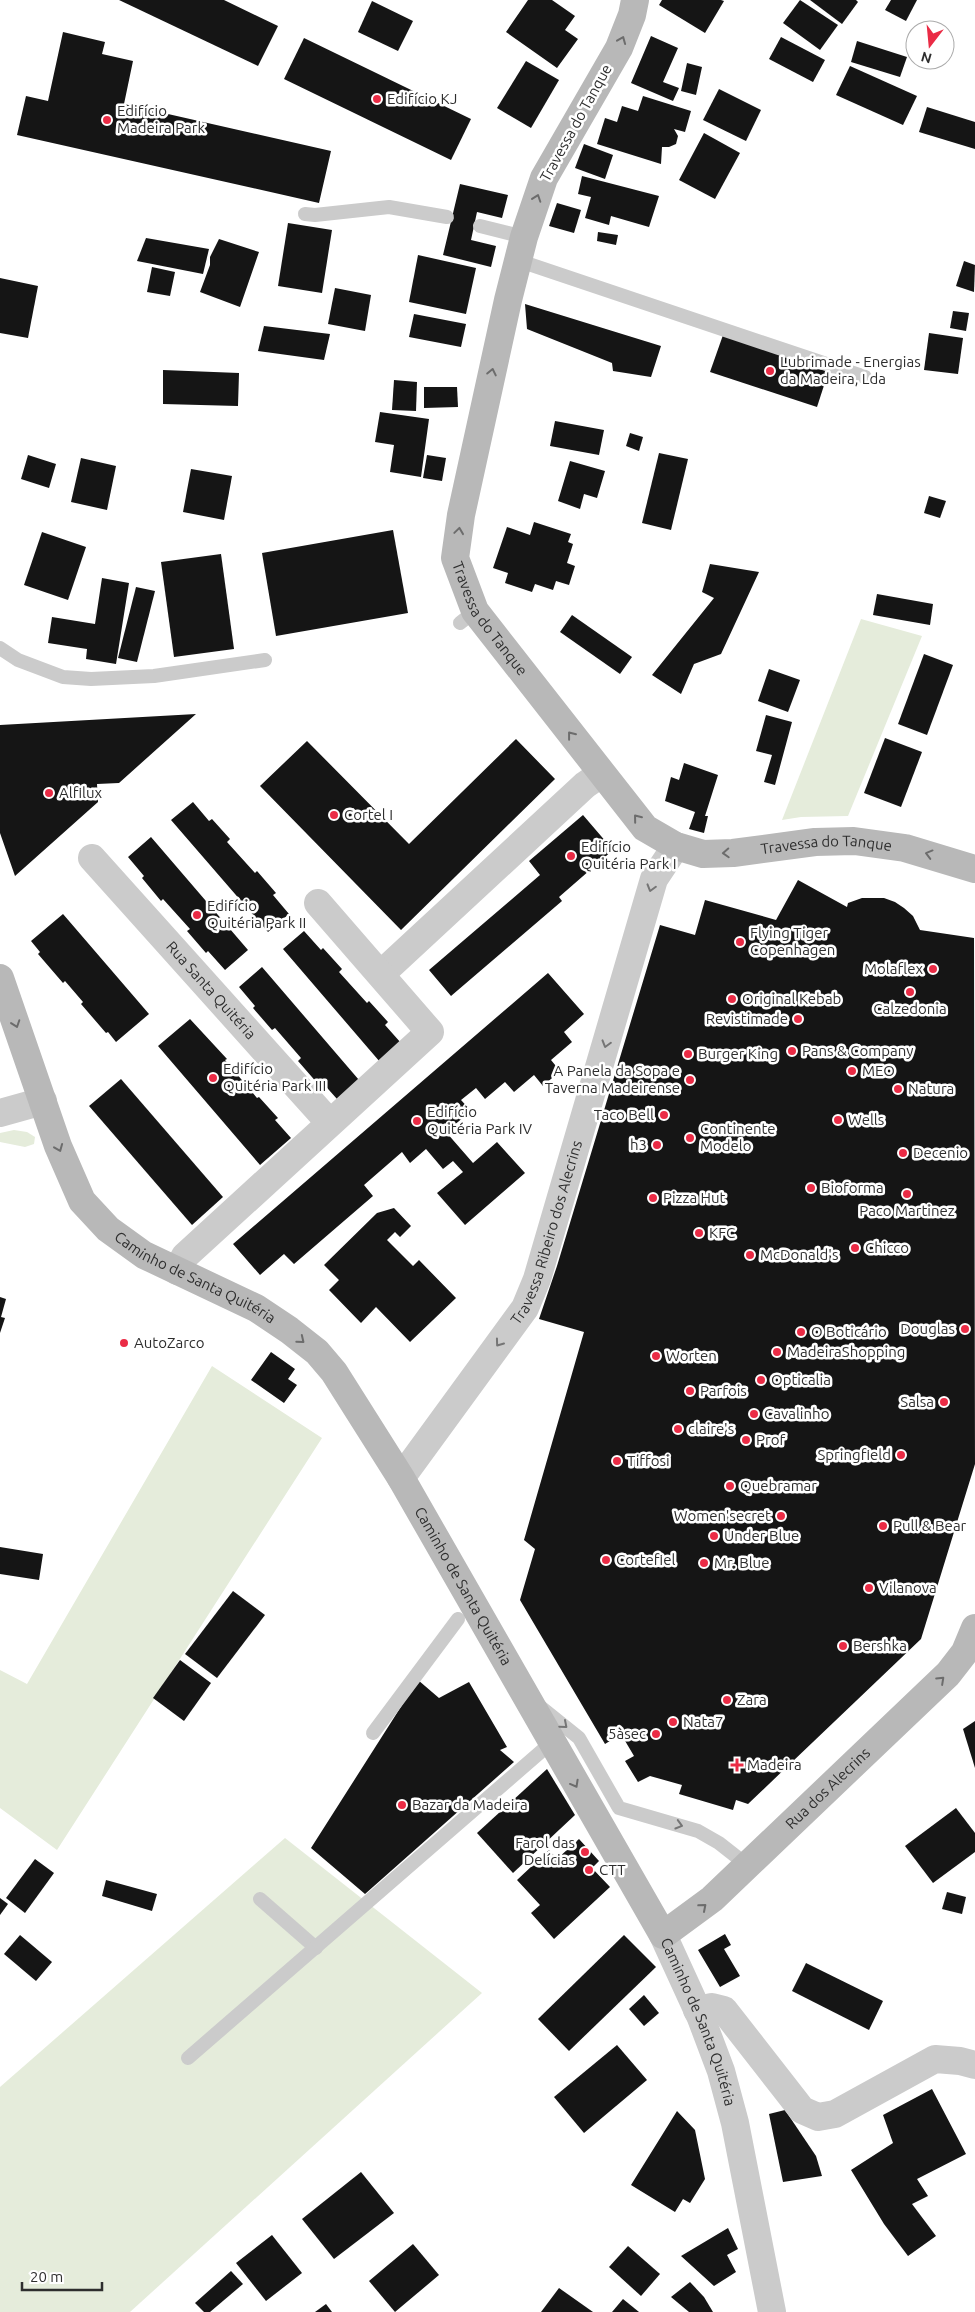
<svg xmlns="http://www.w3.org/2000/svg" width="975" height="2312" font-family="Ubuntu,sans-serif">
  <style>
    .green { fill: #e5ecdb }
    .building { fill: #151515 }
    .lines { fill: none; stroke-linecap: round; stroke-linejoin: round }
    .lane { stroke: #cbcbcb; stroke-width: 14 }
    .street { stroke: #cbcbcb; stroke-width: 28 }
    .secondary { stroke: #b8b8b8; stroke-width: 28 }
    .oneway { stroke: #6c6c6c }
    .oneway2 { stroke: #757575 }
    .poi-dot { fill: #ea2b45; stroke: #fff; stroke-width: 2 }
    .labels { text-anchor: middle; stroke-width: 5; stroke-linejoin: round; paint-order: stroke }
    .poi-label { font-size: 15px; fill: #2e2e2e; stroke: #fff; text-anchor: start }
    .street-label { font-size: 15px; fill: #2e2e2e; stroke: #fff }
  </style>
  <rect width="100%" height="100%" fill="#fff"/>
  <g class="green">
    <polygon points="861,619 922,636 848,816 801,817 782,820"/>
    <polygon points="14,1130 27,1132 35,1137 34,1144 25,1147 0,1142 0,1133"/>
    <polygon points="212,1366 322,1438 57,1850 0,1808 0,1670 27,1684"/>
    <polygon points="285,1838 482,1993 130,2312 0,2312 0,2087"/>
  </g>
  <g class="building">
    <polygon points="119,0 224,0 278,26 258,66"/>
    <polygon points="528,0 552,0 575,16 565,30 578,39 557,68 506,32"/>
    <polygon points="662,0 721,0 724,1 705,33 659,5"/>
    <polygon points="800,0 838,25 820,50 783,23"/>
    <polygon points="810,0 856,0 858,2 842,24"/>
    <polygon points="891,0 917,0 906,21 885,10"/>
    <polygon points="372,1 413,21 398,51 358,32"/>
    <polygon points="63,32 105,42 102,54 133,61 124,104 331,151 319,203 17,135 26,96 48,101"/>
    <polygon points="651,36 678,48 663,82 679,88 673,101 631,83"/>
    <polygon points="781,37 825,60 813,82 769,59"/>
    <polygon points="304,38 471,119 451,160 284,79"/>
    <polygon points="857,41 907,57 900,77 851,62"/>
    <polygon points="526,61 559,80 531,128 497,108"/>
    <polygon points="687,63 702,67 696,95 681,91"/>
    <polygon points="850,66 917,96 903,125 836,95"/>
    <polygon points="719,89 761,110 746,141 703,120"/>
    <polygon points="643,96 691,111 685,132 674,129 678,136 676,144 669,147 662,147 661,164 597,144 605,118 617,122 622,106 638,111"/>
    <polygon points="927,107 975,122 975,149 919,132"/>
    <polygon points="704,133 740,153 715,199 679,180"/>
    <polygon points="584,144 613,155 605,179 575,168"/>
    <polygon points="582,176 659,196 649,227 611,216 609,225 585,218 591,197 578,194"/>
    <polygon points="460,184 508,195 502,218 477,212 471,240 496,246 491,267 443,255"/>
    <polygon points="557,203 581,210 574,233 549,226"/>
    <polygon points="288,223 332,230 322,293 278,286"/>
    <polygon points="598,232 618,235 616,245 597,241"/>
    <polygon points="146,238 209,249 203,274 137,261"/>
    <polygon points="219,239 259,252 240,307 200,292 210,265 210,257"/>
    <polygon points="418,255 476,268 466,314 409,302"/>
    <polygon points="964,261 975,265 974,292 956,286"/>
    <polygon points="152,267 175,272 170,296 147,292"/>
    <polygon points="0,278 38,286 28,338 0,333"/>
    <polygon points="335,288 371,295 365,331 328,324"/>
    <polygon points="525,304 661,346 651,377 613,371 612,363 527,329"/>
    <polygon points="953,311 969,313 966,331 950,328"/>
    <polygon points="414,314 466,324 461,347 409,337"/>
    <polygon points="264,326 330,334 324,360 258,351"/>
    <polygon points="929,333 963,338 958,374 924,370"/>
    <polygon points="723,335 829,370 817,407 710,372"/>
    <polygon points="163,370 239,373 238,406 163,404"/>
    <polygon points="394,380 417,382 416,411 392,410"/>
    <polygon points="424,387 457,387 458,407 424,408"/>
    <polygon points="380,412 429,419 421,477 390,472 394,445 375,442"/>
    <polygon points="555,421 604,430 599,455 550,446"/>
    <polygon points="630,433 643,437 639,451 626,446"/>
    <polygon points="659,453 688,459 671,530 642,523"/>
    <polygon points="28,455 56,464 49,488 21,479"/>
    <polygon points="427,455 446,458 442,481 423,478"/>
    <polygon points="81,458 116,466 107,510 71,502"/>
    <polygon points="570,461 605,471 597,498 584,494 580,509 558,501"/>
    <polygon points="191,469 232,476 224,520 183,512"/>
    <polygon points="929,496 946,501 940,518 924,513"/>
    <polygon points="534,522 571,534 568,542 573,544 567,563 575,566 569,585 556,581 553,590 535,584 532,592 505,583 508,573 493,568 507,527 530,535"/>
    <polygon points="393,530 408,613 276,636 262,553"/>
    <polygon points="42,532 86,547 68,600 24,585"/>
    <polygon points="221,554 234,649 174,657 161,562"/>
    <polygon points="710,564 759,572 721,654 694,664 681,694 652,675 714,598 702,592"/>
    <polygon points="102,578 129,583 116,664 86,659 87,649 48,643 52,617 95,624"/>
    <polygon points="136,587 155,591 137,662 118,658"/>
    <polygon points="877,594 933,604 930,625 873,615"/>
    <polygon points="572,615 632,657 620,674 560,632"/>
    <polygon points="924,654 953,665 927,735 898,724"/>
    <polygon points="769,669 800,680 788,712 758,701"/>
    <polygon points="196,714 119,783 97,784 98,802 15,876 0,833 0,725"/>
    <polygon points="766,715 792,722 775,785 764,782 772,755 756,751"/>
    <polygon points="885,738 922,752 901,807 864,793"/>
    <polygon points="516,739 555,779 401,930 260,786 307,741 409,844"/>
    <polygon points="684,763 718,775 705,816 708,816 704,833 689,829 695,812 665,801 671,777 679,780"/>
    <polygon points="193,802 209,821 212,819 230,839 227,842 255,873 257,871 276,893 273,895 289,914 268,932 171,820"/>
    <polygon points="583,815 613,850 559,897 562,901 451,996 429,970 540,875 529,861"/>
    <polygon points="151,837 248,950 225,970 208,951 206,953 187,931 190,929 163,899 161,901 142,878 144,876 128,857"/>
    <polygon points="798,880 847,907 848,903 862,898 884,898 895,902 904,908 913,916 920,930 974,938 975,1464 921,1639 748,1804 736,1800 733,1810 679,1794 682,1785 650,1776 638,1782 625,1761 634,1756 621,1734 605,1744 520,1600 535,1549 524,1540 584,1332 539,1319 557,1266 660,925 695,935 705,900 776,920"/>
    <polygon points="63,914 149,1014 116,1042 108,1032 106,1033 81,1004 83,1002 65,981 63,983 38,954 40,952 31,941"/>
    <polygon points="304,931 321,950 323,948 342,969 339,972 367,1003 369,1001 388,1022 385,1025 401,1043 380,1062 283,949"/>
    <polygon points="262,967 359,1080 337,1099 321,1081 318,1084 298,1061 301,1058 275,1028 272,1030 253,1008 255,1006 239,987"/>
    <polygon points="548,973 584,1014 564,1032 572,1042 551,1060 560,1071 543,1086 534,1075 514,1092 505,1082 485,1099 476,1088 461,1100 471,1111 446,1132 473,1163 497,1142 525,1173 465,1225 437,1193 463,1172 453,1161 443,1169 426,1149 410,1163 402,1152 364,1185 373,1196 294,1264 284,1254 260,1275 233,1244"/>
    <polygon points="190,1019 227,1059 225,1060 257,1098 259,1097 278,1118 275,1120 291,1138 260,1165 158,1046"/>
    <polygon points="121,1079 223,1197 192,1225 89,1106"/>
    <polygon points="394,1208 411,1226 400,1237 395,1232 387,1240 413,1266 419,1260 456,1298 410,1342 376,1307 361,1323 329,1290 339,1280 324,1265 377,1213"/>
    <polygon points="0,1297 6,1299 1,1317 5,1318 0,1333"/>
    <polygon points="271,1352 295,1369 288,1379 297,1385 284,1403 251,1380"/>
    <polygon points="0,1547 43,1554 39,1580 0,1574"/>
    <polygon points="233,1591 265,1615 217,1678 185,1654"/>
    <polygon points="180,1660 211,1683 184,1721 153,1698"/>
    <polygon points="418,1680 439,1698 469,1682 507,1747 500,1750 514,1762 365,1894 311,1848"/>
    <polygon points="975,1721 975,1768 963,1729"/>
    <polygon points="547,1769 575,1815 513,1873 477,1833"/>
    <polygon points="956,1808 975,1833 975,1852 933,1883 905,1846"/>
    <polygon points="579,1839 599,1861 592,1868 610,1887 554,1939 531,1913 540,1905 517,1880 549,1850 557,1859"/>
    <polygon points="35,1859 54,1873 25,1913 6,1898"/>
    <polygon points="106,1880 157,1894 152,1911 102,1896"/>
    <polygon points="947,1892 966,1897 962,1914 942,1909"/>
    <polygon points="0,1898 8,1904 0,1915"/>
    <polygon points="725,1934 731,1945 724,1949 740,1976 720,1987 698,1950"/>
    <polygon points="20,1935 52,1962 36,1981 4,1954"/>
    <polygon points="624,1935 656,1967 569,2051 538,2019"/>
    <polygon points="806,1963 883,2001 869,2030 792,1991"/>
    <polygon points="644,1995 659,2013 644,2026 629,2009"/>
    <polygon points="617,2045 647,2080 584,2133 554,2097"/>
    <polygon points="932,2089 966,2154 917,2179 928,2196 912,2204 936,2236 908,2256 884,2224 851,2170 893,2143 883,2115"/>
    <polygon points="785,2110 816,2156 822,2176 783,2182 769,2114"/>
    <polygon points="677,2111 695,2130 705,2179 690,2203 683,2199 675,2212 631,2185"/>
    <polygon points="361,2172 394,2213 334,2259 302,2219"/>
    <polygon points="728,2228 738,2249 727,2255 736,2272 714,2286 681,2256"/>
    <polygon points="272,2235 302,2273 266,2301 236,2263"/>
    <polygon points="413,2244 439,2275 395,2312 369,2281"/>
    <polygon points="628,2246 660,2274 641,2296 609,2267"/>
    <polygon points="231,2271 243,2284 210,2312 204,2312 195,2303"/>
    <polygon points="690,2282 704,2297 713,2312 689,2312 671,2297"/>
    <polygon points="559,2288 593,2312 541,2312"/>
    <polygon points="623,2299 639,2312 612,2312"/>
    <polygon points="326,2304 332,2312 315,2312"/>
  </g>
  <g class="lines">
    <g class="lane">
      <polyline points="305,214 315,215 389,207 447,217"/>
      <polyline points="480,226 524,237"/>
      <polyline points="517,260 865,377"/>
      <polyline points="460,623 475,611"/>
      <polyline points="0,648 18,660 63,677 91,679 154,676 265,660"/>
      <polyline points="538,1705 579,1738 619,1808 698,1831 719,1843 747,1865"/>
      <polyline points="373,1733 458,1619"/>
      <polyline points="260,1899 316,1948"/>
      <polyline points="188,2058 552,1742"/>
    </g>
    <g class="street">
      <path id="s1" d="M92 858 329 1122"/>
      <polyline points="381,974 585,785 601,774"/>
      <polyline points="0,1113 43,1101"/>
      <polyline points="177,1271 185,1256 430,1032 318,903"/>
      <path id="s2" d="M401 1478 525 1308 537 1279 654 879 676 846"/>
      <path id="s3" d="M663 1935 701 2018 721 2071 735 2123 772 2312"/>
      <polyline points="697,2010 712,2007 724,2010 802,2110 818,2117 835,2114 935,2059 960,2061 975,2065"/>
    </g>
    <g class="secondary">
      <path id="s4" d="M635 0 632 15 619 48 544 178 524 237 508 300 461 515 455 558 475 611 645 828 676 846 703 854 733 853 815 842 854 841 905 848 975 869"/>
      <path id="s5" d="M0 978 58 1146 82 1201 108 1229 144 1255 256 1308 289 1330 317 1352 334 1372 401 1478 663 1935 712 1899 948 1674 965 1652 975 1628"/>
    </g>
  </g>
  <defs><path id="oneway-chevron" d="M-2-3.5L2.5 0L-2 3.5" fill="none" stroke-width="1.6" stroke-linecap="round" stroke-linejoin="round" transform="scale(1.25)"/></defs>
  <g class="oneway">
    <use href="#oneway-chevron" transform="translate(622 40) rotate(-68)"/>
    <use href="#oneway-chevron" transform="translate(537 198) rotate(-71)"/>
    <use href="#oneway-chevron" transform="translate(492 372) rotate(-78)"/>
    <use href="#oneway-chevron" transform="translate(459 531) rotate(-82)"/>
    <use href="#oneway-chevron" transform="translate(571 735) rotate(-128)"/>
    <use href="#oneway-chevron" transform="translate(637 818) rotate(-129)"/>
    <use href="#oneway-chevron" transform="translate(726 853) rotate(177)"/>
    <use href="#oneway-chevron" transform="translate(929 854) rotate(-165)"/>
    <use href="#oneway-chevron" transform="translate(16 1024) rotate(71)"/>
    <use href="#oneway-chevron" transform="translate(59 1148) rotate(68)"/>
    <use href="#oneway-chevron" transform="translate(301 1340) rotate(39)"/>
    <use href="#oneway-chevron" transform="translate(941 1680) rotate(-43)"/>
    <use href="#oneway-chevron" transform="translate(575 1784) rotate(61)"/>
    <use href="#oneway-chevron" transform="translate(703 1907) rotate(-41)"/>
  </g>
  <g class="oneway2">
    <use href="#oneway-chevron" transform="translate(651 888) rotate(106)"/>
    <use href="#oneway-chevron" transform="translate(606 1044) rotate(106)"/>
    <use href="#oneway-chevron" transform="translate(499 1343) rotate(126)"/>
    <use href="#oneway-chevron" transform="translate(564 1725) rotate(41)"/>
    <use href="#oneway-chevron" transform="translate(679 1825) rotate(16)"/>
  </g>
  <g class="poi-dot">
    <circle cx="377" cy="99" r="5"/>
    <circle cx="107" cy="120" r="5"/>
    <circle cx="770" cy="371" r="5"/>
    <circle cx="49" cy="793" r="5"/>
    <circle cx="334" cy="815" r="5"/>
    <circle cx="571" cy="856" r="5"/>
    <circle cx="197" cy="915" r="5"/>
    <circle cx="740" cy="942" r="5"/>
    <circle cx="933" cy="969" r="5"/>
    <circle cx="910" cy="992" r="5"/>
    <circle cx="732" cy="999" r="5"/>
    <circle cx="798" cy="1019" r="5"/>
    <circle cx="792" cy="1051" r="5"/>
    <circle cx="688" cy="1054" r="5"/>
    <circle cx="852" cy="1071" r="5"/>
    <circle cx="213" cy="1078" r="5"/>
    <circle cx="690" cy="1080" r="5"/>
    <circle cx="898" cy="1089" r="5"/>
    <circle cx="664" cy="1115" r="5"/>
    <circle cx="838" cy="1120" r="5"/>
    <circle cx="417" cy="1121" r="5"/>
    <circle cx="690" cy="1138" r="5"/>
    <circle cx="657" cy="1145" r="5"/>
    <circle cx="903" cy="1153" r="5"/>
    <circle cx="811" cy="1188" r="5"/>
    <circle cx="907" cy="1194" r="5"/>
    <circle cx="653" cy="1198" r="5"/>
    <circle cx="699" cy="1233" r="5"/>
    <circle cx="855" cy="1248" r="5"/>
    <circle cx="750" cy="1255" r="5"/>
    <circle cx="965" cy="1329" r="5"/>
    <circle cx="801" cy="1332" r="5"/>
    <circle cx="124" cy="1343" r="5"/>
    <circle cx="777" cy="1352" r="5"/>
    <circle cx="656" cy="1356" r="5"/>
    <circle cx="761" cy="1380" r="5"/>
    <circle cx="690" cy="1391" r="5"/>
    <circle cx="944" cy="1402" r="5"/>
    <circle cx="754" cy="1414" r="5"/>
    <circle cx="678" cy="1429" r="5"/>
    <circle cx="746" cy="1440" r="5"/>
    <circle cx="901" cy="1455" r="5"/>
    <circle cx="617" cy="1461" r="5"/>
    <circle cx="730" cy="1486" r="5"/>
    <circle cx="781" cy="1516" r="5"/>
    <circle cx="883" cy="1526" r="5"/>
    <circle cx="714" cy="1536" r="5"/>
    <circle cx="606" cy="1560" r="5"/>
    <circle cx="704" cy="1563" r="5"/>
    <circle cx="869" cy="1588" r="5"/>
    <circle cx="843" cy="1646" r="5"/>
    <circle cx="727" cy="1700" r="5"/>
    <circle cx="673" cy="1722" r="5"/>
    <circle cx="656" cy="1734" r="5"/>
    <path d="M734.5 1757.5h5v5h5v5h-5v5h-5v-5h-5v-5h5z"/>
    <circle cx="402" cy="1805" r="5"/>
    <circle cx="585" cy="1852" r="5"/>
    <circle cx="589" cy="1870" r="5"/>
  </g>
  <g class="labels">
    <g class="poi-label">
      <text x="387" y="104">Edifício KJ</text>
      <text x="117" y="116">Edifício<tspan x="117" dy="17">Madeira Park</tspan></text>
      <text x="780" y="367">Lubrimade - Energias<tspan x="780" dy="17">da Madeira, Lda</tspan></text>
      <text x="59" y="798">Alfilux</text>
      <text x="344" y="820">Cortel I</text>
      <text x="581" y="852">Edifício<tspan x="581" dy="17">Quitéria Park I</tspan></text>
      <text x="207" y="911">Edifício<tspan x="207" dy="17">Quitéria Park II</tspan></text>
      <text x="750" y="938">Flying Tiger<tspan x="750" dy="17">Copenhagen</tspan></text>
      <text x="923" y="974" text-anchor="end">Molaflex</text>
      <text x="742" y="1004">Original Kebab</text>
      <text x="910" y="1014" text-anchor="middle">Calzedonia</text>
      <text x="788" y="1024" text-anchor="end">Revistimade</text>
      <text x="802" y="1056">Pans &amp; Company</text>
      <text x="698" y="1059">Burger King</text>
      <text x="223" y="1074">Edifício<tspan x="223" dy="17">Quitéria Park III</tspan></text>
      <text x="680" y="1076" text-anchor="end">A Panela da Sopa e<tspan x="680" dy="17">Taverna Madeirense</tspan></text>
      <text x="862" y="1076">MEO</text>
      <text x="908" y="1094">Natura</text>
      <text x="427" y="1117">Edifício<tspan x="427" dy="17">Quitéria Park IV</tspan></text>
      <text x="654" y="1120" text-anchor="end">Taco Bell</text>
      <text x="848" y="1125">Wells</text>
      <text x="700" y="1134">Continente<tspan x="700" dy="17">Modelo</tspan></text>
      <text x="647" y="1150" text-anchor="end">h3</text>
      <text x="913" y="1158">Decenio</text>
      <text x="821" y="1193">Bioforma</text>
      <text x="663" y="1203">Pizza Hut</text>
      <text x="907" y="1216" text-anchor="middle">Paco Martinez</text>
      <text x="709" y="1238">KFC</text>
      <text x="865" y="1253">Chicco</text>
      <text x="760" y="1260">McDonald's</text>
      <text x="955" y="1334" text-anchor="end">Douglas</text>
      <text x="811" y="1337">O Boticário</text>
      <text x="134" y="1348">AutoZarco</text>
      <text x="787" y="1357">MadeiraShopping</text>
      <text x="666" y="1361">Worten</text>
      <text x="771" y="1385">Opticalia</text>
      <text x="700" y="1396">Parfois</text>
      <text x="934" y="1407" text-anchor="end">Salsa</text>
      <text x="764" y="1419">Cavalinho</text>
      <text x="688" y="1434">claire's</text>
      <text x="756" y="1445">Prof</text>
      <text x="891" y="1460" text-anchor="end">Springfield</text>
      <text x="627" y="1466">Tiffosi</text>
      <text x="740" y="1491">Quebramar</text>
      <text x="771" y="1521" text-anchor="end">Women'secret</text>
      <text x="893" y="1531">Pull &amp; Bear</text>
      <text x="724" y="1541">Under Blue</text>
      <text x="616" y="1565">Cortefiel</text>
      <text x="714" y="1568">Mr. Blue</text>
      <text x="879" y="1593">Vilanova</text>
      <text x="853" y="1651">Bershka</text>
      <text x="737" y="1705">Zara</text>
      <text x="683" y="1727">Nata7</text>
      <text x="646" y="1739" text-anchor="end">5àsec</text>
      <text x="747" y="1770">Madeira</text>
      <text x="412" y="1810">Bazar da Madeira</text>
      <text x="575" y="1848" text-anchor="end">Farol das<tspan x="575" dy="17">Delícias</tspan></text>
      <text x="599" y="1875">CTT</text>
    </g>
    <g class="street-label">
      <text transform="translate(576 123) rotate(-61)" y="5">Travessa do Tanque</text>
      <text dy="5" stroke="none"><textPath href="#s4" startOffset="662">Travessa do Tanque</textPath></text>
      <text dy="5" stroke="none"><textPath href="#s4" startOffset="1112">Travessa do Tanque</textPath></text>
      <text dy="5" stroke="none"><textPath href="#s1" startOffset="178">Rua Santa Quitéria</textPath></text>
      <text dy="5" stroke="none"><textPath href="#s2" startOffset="289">Travessa Ribeiro dos Alecrins</textPath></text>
      <text dy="5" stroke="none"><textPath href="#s5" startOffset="376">Caminho de Santa Quitéria</textPath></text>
      <text dy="5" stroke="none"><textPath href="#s5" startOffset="796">Caminho de Santa Quitéria</textPath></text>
      <text dy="5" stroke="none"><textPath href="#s5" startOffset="1419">Rua dos Alecrins</textPath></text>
      <text dy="5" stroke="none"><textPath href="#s3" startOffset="94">Caminho de Santa Quitéria</textPath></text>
    </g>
  </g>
  <g transform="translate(930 45) rotate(196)"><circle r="24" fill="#ffffff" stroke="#ababab"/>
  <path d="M0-4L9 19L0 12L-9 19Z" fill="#ea2b45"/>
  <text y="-8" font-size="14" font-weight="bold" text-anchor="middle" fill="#2e2e2e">N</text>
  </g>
  <path d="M22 2282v8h80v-8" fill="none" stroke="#2e2e2e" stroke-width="2.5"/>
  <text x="30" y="2282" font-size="15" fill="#2e2e2e" stroke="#ffffff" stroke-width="4" paint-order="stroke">20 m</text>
</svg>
